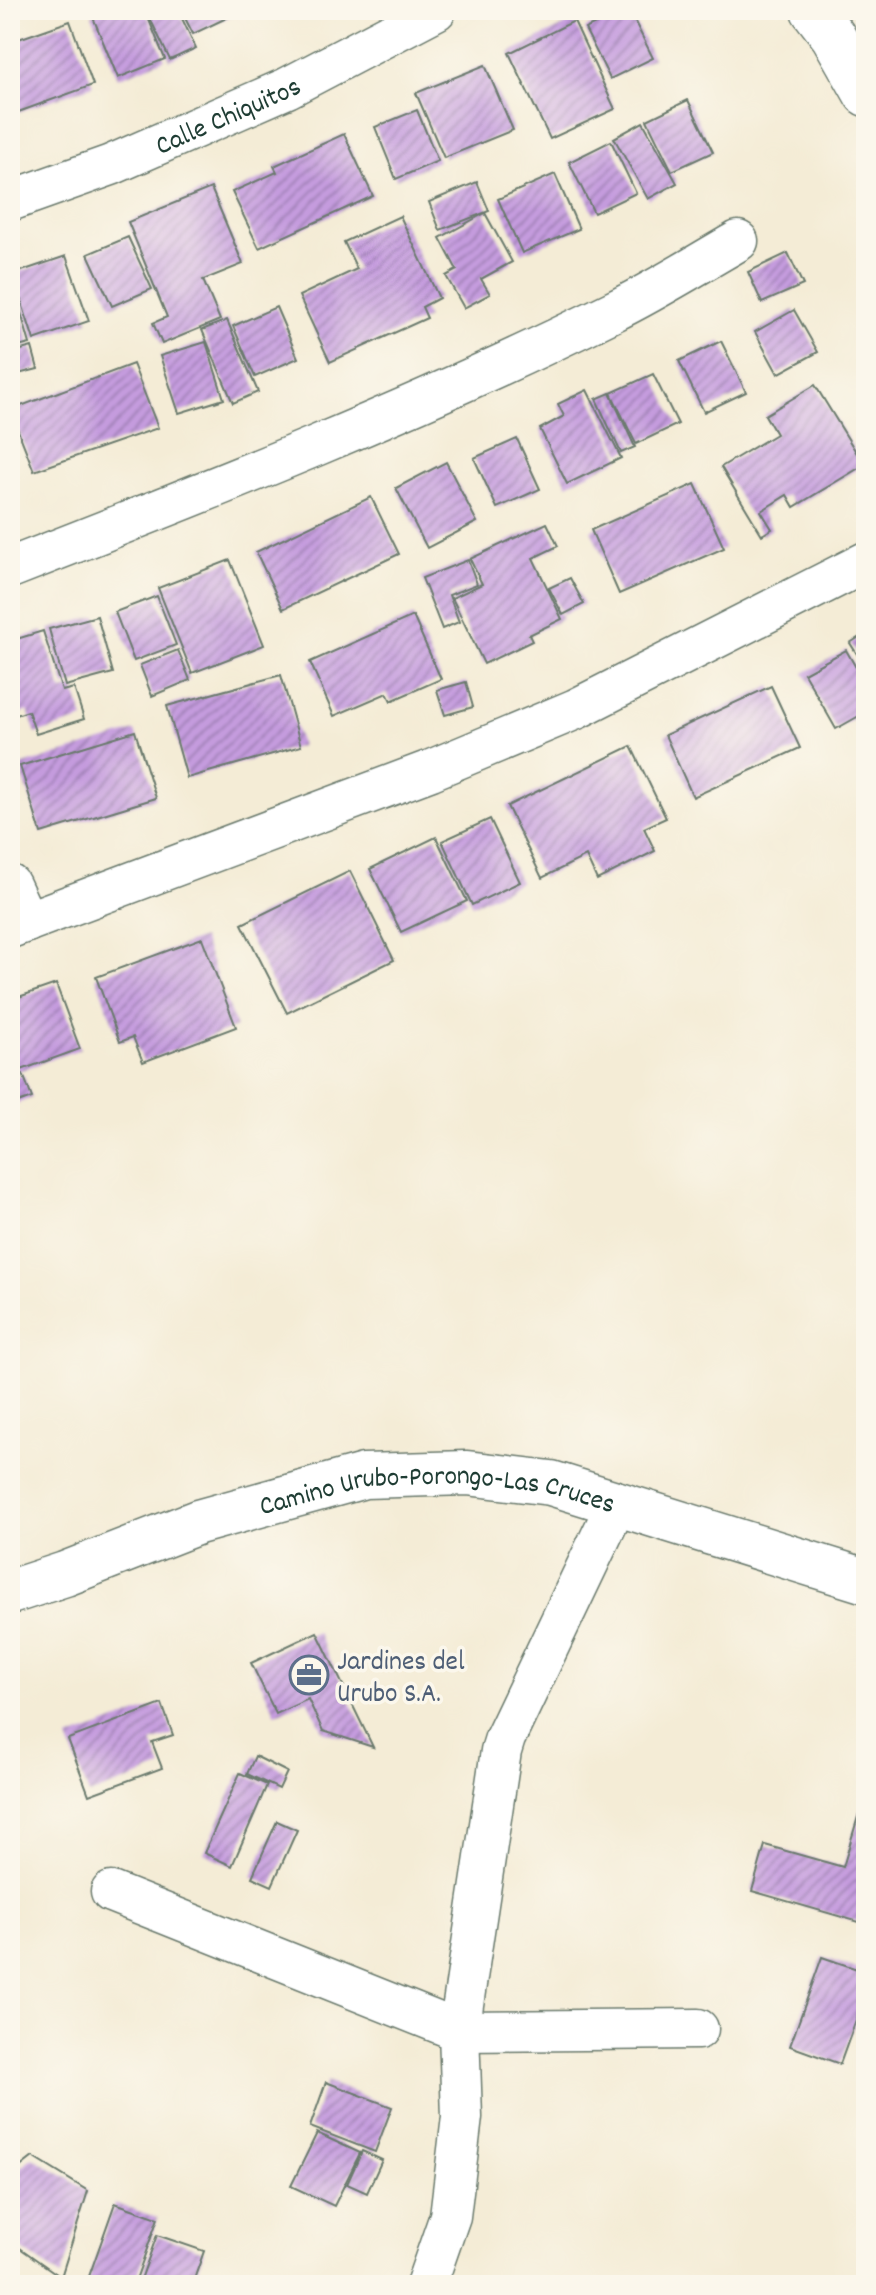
<svg xmlns="http://www.w3.org/2000/svg" width="876" height="2295" font-family="Dekko,sans-serif">
  <style>
    .building { fill: url(#building-hatch) }
    .lines { fill: none; stroke-linecap: round; stroke-linejoin: round }
    .street-casing { stroke: #6a7a6d; stroke-width: 43 }
    .secondary-casing { stroke: #6a7a6d; stroke-width: 47 }
    .street { stroke: #fff; stroke-width: 40 }
    .secondary { stroke: #fff; stroke-width: 44 }
    .labels { text-anchor: middle; stroke-width: 7; stroke-linejoin: round; paint-order: stroke }
    .street-label { font-size: 28px; fill: #1f3d34; stroke: #fbf7ec }
    .service-label { font-size: 28px; fill: #4e5e75; stroke: #fbf7ec; text-anchor: start }
  </style>
  <defs>
    <pattern id="building-hatch" width="6" height="6" patternUnits="userSpaceOnUse" patternTransform="scale(2)"><rect width="6" height="6" fill="#c59bde"/><path d="M-1 1l2-2M0 6l6-6M5 7l2-2" fill="none" stroke="#9f80b5"/></pattern>
  </defs>
  <rect width="100%" height="100%" fill="#fbf7ec"/>
  <filter id="ink" filterUnits="userSpaceOnUse"><feTurbulence type="fractalNoise" baseFrequency=".0125" numOctaves="2"/><feDisplacementMap in="SourceGraphic" scale="16" xChannelSelector="R" yChannelSelector="G"/><feConvolveMatrix kernelMatrix="1 2 1 2 8 2 1 2 1" color-interpolation-filters="sRGB"/></filter>
  <filter id="wash" filterUnits="userSpaceOnUse"><feTurbulence type="fractalNoise" baseFrequency=".006" numOctaves="4" result="noise"/><feDisplacementMap in="SourceGraphic" scale="32" xChannelSelector="R" yChannelSelector="G"/><feGaussianBlur stdDeviation="1.8" result="paint"/><feColorMatrix in="noise" values="0 0 0 0 0 0 0 0 0 0 0 0 0 0 0 0 0 1.4 0 .05"/><feComposite in="paint" operator="in"/></filter>
  <g filter="url(#wash)">
    <rect width="100%" height="100%" fill="#f4ecd6"/>
    <g id="blocks">
      <g class="building">
        <polygon points="103,10 145,10 165,59 118,78 92,15"/>
        <polygon points="146,10 178,10 196,48 170,60"/>
        <polygon points="181,10 235,10 237,13 193,34"/>
        <polygon points="624,10 629,10 653,58 610,79 585,29"/>
        <polygon points="70,21 93,85 10,115 10,42"/>
        <polygon points="574,21 615,109 550,139 509,53"/>
        <polygon points="485,65 513,130 444,158 416,93"/>
        <polygon points="688,100 713,152 672,171 647,120"/>
        <polygon points="417,110 438,161 396,179 375,127"/>
        <polygon points="643,122 677,183 648,199 614,138"/>
        <polygon points="344,134 373,196 259,248 232,192 277,172 274,166"/>
        <polygon points="611,141 636,193 594,213 569,162"/>
        <polygon points="555,174 579,229 522,253 498,199"/>
        <polygon points="477,182 489,211 440,230 429,202"/>
        <polygon points="211,188 243,264 203,280 220,320 162,344 153,323 167,317 128,222"/>
        <polygon points="485,213 512,262 481,279 490,294 464,308 446,276 457,270 440,238"/>
        <polygon points="400,216 439,298 422,307 427,318 330,362 299,296 357,269 344,242"/>
        <polygon points="128,237 152,289 112,306 88,254"/>
        <polygon points="788,253 803,285 762,303 748,272"/>
        <polygon points="66,256 89,321 34,340 19,294 10,297 10,275"/>
        <polygon points="17,299 30,344 10,349 10,301"/>
        <polygon points="276,307 298,358 255,377 233,326"/>
        <polygon points="794,310 818,352 778,374 755,332"/>
        <polygon points="227,320 258,392 233,403 202,330"/>
        <polygon points="721,341 746,392 704,412 679,361"/>
        <polygon points="206,342 224,399 179,413 160,356"/>
        <polygon points="32,347 38,369 10,376 10,353"/>
        <polygon points="133,364 158,428 34,471 10,410"/>
        <polygon points="653,374 678,424 636,444 611,393"/>
        <polygon points="815,385 864,465 794,507 787,495 761,511 772,529 762,535 721,467 776,434 765,415"/>
        <polygon points="587,390 621,458 567,484 540,429 564,416 558,404"/>
        <polygon points="610,393 635,447 621,453 596,399"/>
        <polygon points="517,439 540,489 497,508 474,458"/>
        <polygon points="446,462 477,522 427,548 396,488"/>
        <polygon points="695,484 724,548 619,594 591,530"/>
        <polygon points="371,497 399,554 283,609 256,552"/>
        <polygon points="547,523 558,546 533,558 562,619 529,635 532,641 484,664 452,598 482,584 470,559"/>
        <polygon points="230,560 264,645 192,673 158,588"/>
        <polygon points="468,560 477,584 449,595 459,622 442,629 422,578"/>
        <polygon points="570,578 584,604 563,615 549,588"/>
        <polygon points="157,596 176,645 134,661 115,612"/>
        <polygon points="97,616 113,673 65,686 49,629"/>
        <polygon points="413,616 441,679 391,701 387,693 334,716 310,662"/>
        <polygon points="43,631 62,691 74,688 84,719 36,734 28,711 10,717 10,641"/>
        <polygon points="866,633 866,668 850,643"/>
        <polygon points="178,650 190,680 152,696 140,665"/>
        <polygon points="846,650 866,685 866,712 836,729 804,673"/>
        <polygon points="281,675 301,746 187,778 167,706"/>
        <polygon points="466,682 473,707 445,715 437,690"/>
        <polygon points="771,686 800,748 693,797 665,735"/>
        <polygon points="135,731 156,798 41,833 20,766"/>
        <polygon points="631,746 666,818 644,828 655,851 597,880 586,856 542,878 507,806"/>
        <polygon points="490,819 520,882 472,905 442,841"/>
        <polygon points="436,837 467,901 401,932 370,869"/>
        <polygon points="350,871 394,960 287,1013 242,924"/>
        <polygon points="202,938 236,1027 143,1062 133,1037 120,1042 96,977"/>
        <polygon points="56,984 80,1049 10,1074 10,1000"/>
        <polygon points="23,1074 32,1098 10,1106 10,1078"/>
        <polygon points="317,1632 373,1747 323,1731 308,1699 276,1714 251,1663"/>
        <polygon points="162,1704 173,1735 152,1742 162,1768 89,1795 68,1739"/>
        <polygon points="255,1756 287,1772 279,1789 247,1774"/>
        <polygon points="240,1773 267,1785 232,1866 204,1853"/>
        <polygon points="866,1790 866,1924 752,1891 765,1845 843,1867"/>
        <polygon points="277,1821 297,1830 272,1886 252,1877"/>
        <polygon points="822,1957 866,1972 866,1992 840,2064 790,2046"/>
        <polygon points="326,2082 392,2107 375,2152 310,2127"/>
        <polygon points="317,2133 360,2153 334,2206 291,2186"/>
        <polygon points="362,2151 382,2160 367,2193 347,2184"/>
        <polygon points="33,2157 88,2191 61,2277 10,2241 10,2175"/>
        <polygon points="115,2203 158,2218 134,2285 86,2285"/>
        <polygon points="157,2235 204,2251 192,2285 139,2285"/>
      </g>
    </g>
  </g>
  <g filter="url(#ink)">
    <use href="#blocks" fill-opacity="0" stroke="#6a7a6d" stroke-width="2"/>
    <g class="lines">
      <defs>
        <g id="street">
          <path id="s1" d="M10 201 111 165 287 88 436 10"/>
          <path d="M10 568C213 489 416 409 612 312 655 291 696 265 738 241"/>
          <polyline points="10,885 27,922"/>
          <polyline points="10,928 431,770 576,709 866,562"/>
          <polyline points="111,1892 459,2031 698,2029"/>
          <polyline points="426,2285 450,2216 462,2117 459,2031 501,1751 505,1738 617,1503"/>
        </g>
        <g id="secondary">
          <polyline points="813,10 833,36 866,94"/>
          <path id="s2" d="M10 1592 65 1574 198 1522 364 1476 467 1473 551 1483 866 1581"/>
        </g>
      </defs>
      <use href="#street" class="street-casing"/>
      <use href="#secondary" class="secondary-casing"/>
      <use href="#street" class="street"/>
      <use href="#secondary" class="secondary"/>
    </g>
  </g>
  <defs>
    <symbol id="office-ring" viewBox="-11 -11 22 22"><circle r="9.5" fill="#fbf7ec" stroke="#5c6f8a" stroke-width="1.5"/><path d="M-6-3h4V-5.5h4V-3h4V5H-6ZM-1-4.5V-3h2v-1.5ZM-6 0V1H6V0Z" fill="#5c6f8a"/></symbol>
  </defs>
  <g fill-rule="evenodd">
    <use href="#office-ring" x="287" y="1653" width="44" height="44"/>
  </g>
  <g class="labels">
    <g class="street-label">
      <text dy="10" stroke="none"><textPath href="#s1" startOffset="234">Calle Chiquitos</textPath></text>
      <text dy="10" stroke="none"><textPath href="#s2" startOffset="446">Camino Urubo-Porongo-Las Cruces</textPath></text>
    </g>
    <g class="service-label">
      <text x="337" y="1669">Jardines del<tspan x="337" dy="32">Urubo S.A.</tspan></text>
    </g>
  </g>
  <rect width="876" height="2295" fill="none" stroke="#fbf7ec" stroke-width="40"/>
</svg>
